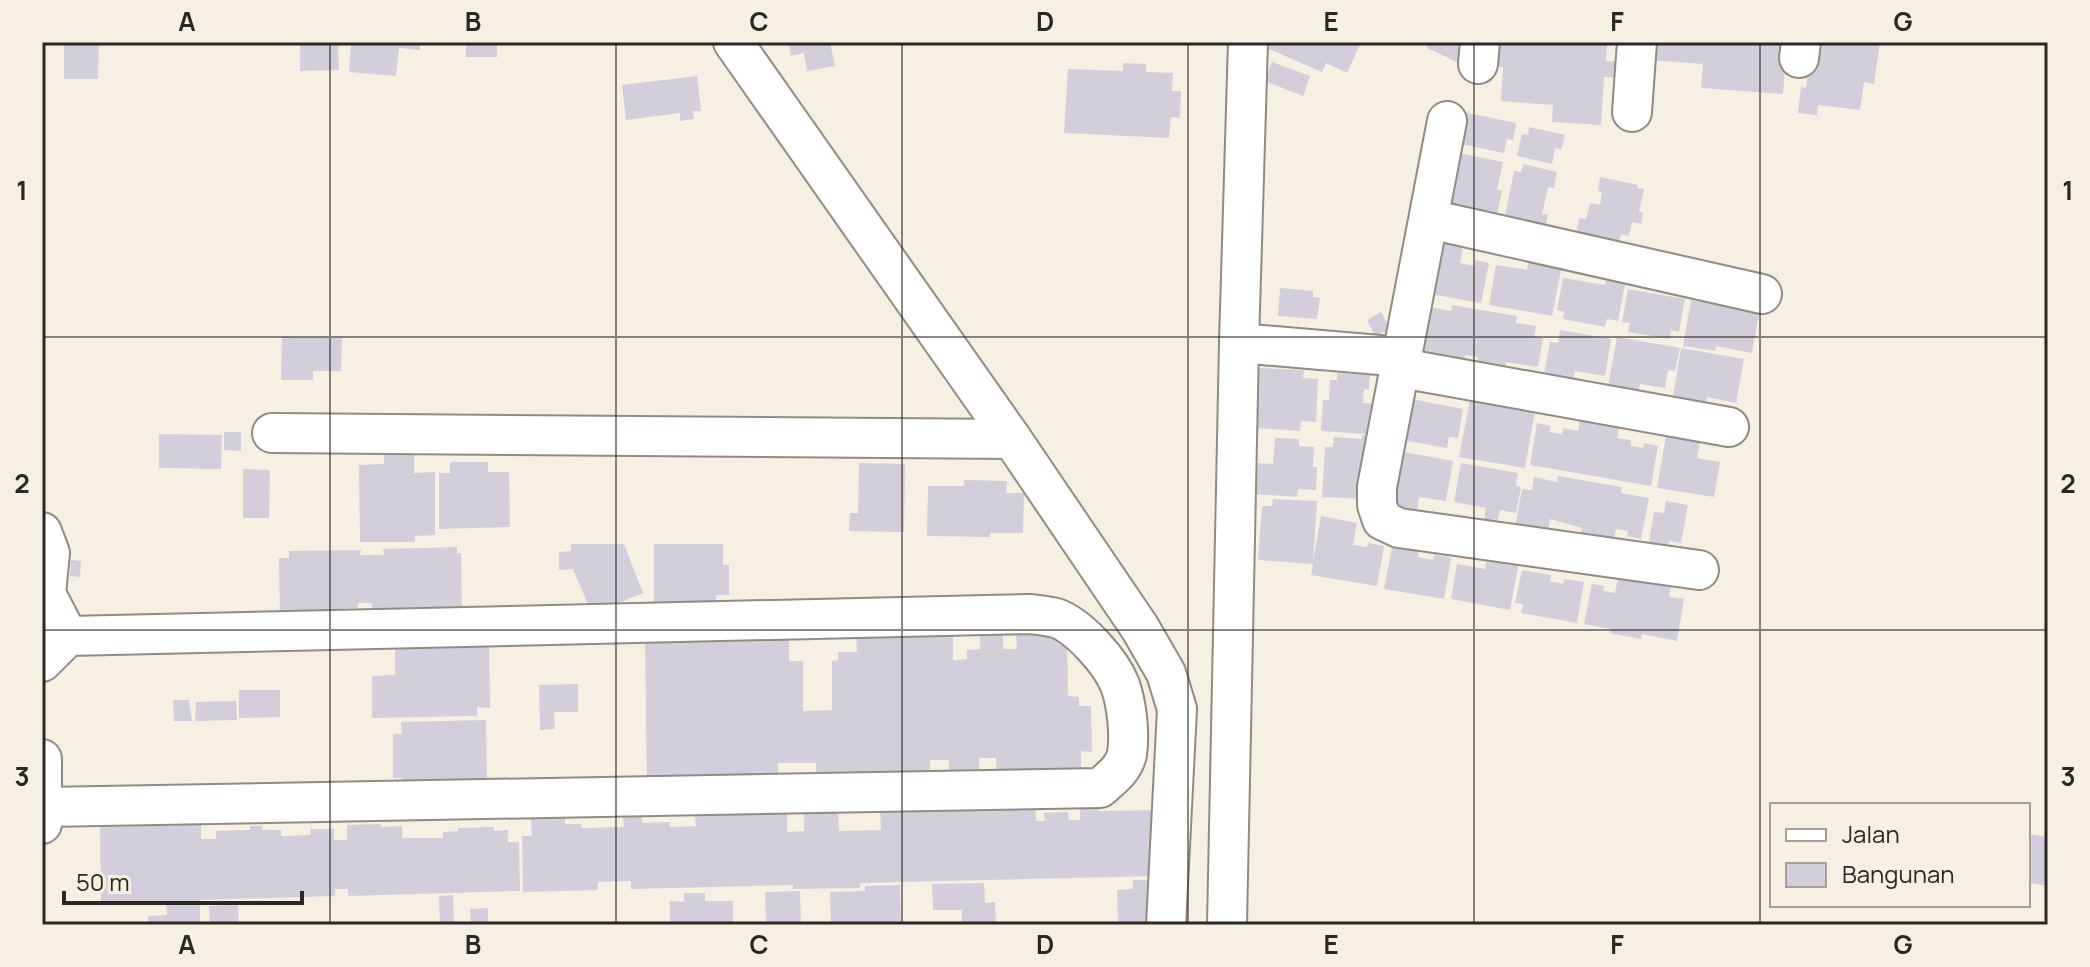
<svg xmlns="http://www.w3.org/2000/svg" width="2090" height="967" font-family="Manrope,sans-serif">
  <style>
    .building { fill: #d3cedc }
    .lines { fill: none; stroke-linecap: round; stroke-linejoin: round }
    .minor-casing { stroke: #918c7f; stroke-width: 42 }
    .minor { stroke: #fff; stroke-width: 38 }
    .grid { fill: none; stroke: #2a2823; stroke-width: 2; stroke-opacity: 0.55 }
    .neatline { fill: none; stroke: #2a2823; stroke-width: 3 }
    .grid-label { font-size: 26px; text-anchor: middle; font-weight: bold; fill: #2a2823 }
  </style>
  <rect width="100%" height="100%" fill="#f6f0e2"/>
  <g class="building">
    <polygon points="64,42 99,42 98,79 64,79"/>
    <polygon points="300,42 338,42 339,70 300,71"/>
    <polygon points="351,42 420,42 420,50 399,48 396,76 349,72"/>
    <rect x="466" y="42" width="31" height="15"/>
    <polygon points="789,42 830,42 835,66 807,71 804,53 791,56"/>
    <polygon points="1264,42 1361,42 1347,73 1326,63 1322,72 1262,46"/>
    <polygon points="1428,42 1461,42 1459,63 1427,48"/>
    <polygon points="1497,42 1607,42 1606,61 1623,62 1622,78 1604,77 1601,125 1552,122 1553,105 1501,101 1503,67 1495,67"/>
    <polygon points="1649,42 1787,42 1783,94 1701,88 1703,64 1648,60"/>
    <polygon points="1812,42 1880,42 1874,84 1864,82 1860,110 1818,105 1817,115 1798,113 1801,87 1806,88"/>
    <polygon points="1272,62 1310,76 1303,96 1265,81"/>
    <polygon points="1123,63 1146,64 1146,72 1173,73 1172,91 1181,91 1180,118 1171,117 1169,138 1064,133 1068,69 1123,71"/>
    <polygon points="697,76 701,111 693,111 694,119 680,121 680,113 626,120 622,85"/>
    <polygon points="1458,111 1516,123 1513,140 1507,139 1504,153 1451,142"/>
    <polygon points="1529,127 1565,135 1561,150 1555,148 1552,164 1517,156 1522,134 1528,135"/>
    <polygon points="1449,151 1503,162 1497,190 1502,191 1495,224 1437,212"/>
    <polygon points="1523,164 1557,172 1554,188 1548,187 1542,214 1548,215 1545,229 1504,221 1514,171 1521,172"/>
    <polygon points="1600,177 1638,185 1637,188 1644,189 1639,212 1643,213 1641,224 1632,222 1629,236 1621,234 1619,242 1576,234 1579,218 1586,219 1590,203 1600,205 1602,192 1598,191"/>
    <polygon points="1434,235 1464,240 1460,263 1474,266 1475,260 1489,263 1481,303 1424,293"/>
    <polygon points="1530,254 1563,260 1552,316 1489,305 1496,265 1527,270"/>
    <polygon points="1608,265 1628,269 1618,321 1607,319 1605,327 1563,319 1564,312 1557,310 1563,278 1605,285"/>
    <polygon points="1280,288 1313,291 1313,297 1320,298 1317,319 1278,316"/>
    <polygon points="1628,289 1685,299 1679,332 1671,330 1670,339 1628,332 1630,323 1622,322"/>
    <polygon points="1691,300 1759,313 1752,353 1716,346 1715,351 1683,346"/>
    <polygon points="1452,305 1517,316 1516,323 1536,326 1534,337 1543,338 1538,367 1506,362 1503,379 1474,374 1478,357 1465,355 1463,369 1420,361 1430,307 1451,311"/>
    <polygon points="1381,312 1390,329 1375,336 1367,320"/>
    <polygon points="1560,330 1611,339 1605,376 1575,371 1571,390 1542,385 1550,342 1558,343"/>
    <polygon points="282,337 342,338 341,371 313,371 313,380 281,380"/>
    <polygon points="1617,337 1680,348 1675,371 1668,370 1665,388 1640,384 1636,404 1606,398"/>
    <polygon points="1681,348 1744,359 1736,403 1707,397 1706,405 1671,408"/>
    <polygon points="1259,368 1304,370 1303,378 1318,379 1316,422 1301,421 1300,431 1256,428"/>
    <polygon points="1337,373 1370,375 1369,390 1364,389 1363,403 1375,404 1381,435 1321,431 1323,400 1329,400 1330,380 1337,380"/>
    <polygon points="1471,394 1536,405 1525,468 1459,457"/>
    <polygon points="1406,398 1463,409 1458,438 1449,437 1447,448 1407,441 1408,435 1399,434"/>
    <polygon points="1581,415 1620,422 1617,438 1631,440 1631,446 1643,448 1644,443 1658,446 1651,486 1530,465 1537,423 1551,426 1549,432 1562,434 1563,428 1578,431"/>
    <polygon points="1667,430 1701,436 1697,458 1720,462 1714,497 1657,488"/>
    <polygon points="224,432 241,432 241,451 224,450"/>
    <polygon points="159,434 222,435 221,469 159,468"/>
    <polygon points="1362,435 1379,436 1377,469 1360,469 1359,484 1363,499 1322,497 1325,447 1333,447 1334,437 1362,439"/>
    <polygon points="1275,438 1299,439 1299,446 1314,447 1313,467 1317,467 1316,490 1298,489 1297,497 1254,494 1256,463 1273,464"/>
    <polygon points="414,443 414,473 435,472 435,535 415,536 415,542 360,542 359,465 384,464 384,444"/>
    <polygon points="1403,452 1453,461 1446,501 1419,497 1417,510 1384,504 1393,477 1399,478"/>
    <polygon points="450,462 488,462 488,472 509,472 510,527 439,529 439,473 450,473"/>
    <polygon points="859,463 905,464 904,532 849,531 850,513 858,513"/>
    <polygon points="1461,463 1518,473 1516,486 1521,487 1516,513 1500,510 1497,523 1484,521 1486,508 1454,502"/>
    <polygon points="243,469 270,470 269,518 243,518"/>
    <polygon points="1558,476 1622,487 1621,493 1649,498 1641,539 1627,536 1628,531 1616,529 1612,550 1579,545 1582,528 1550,519 1547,538 1514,533 1522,489 1532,490 1534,477 1557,482"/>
    <polygon points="964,480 1007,481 1006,493 1024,493 1023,533 990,533 990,537 927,536 928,486 964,486"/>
    <polygon points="1273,499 1317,501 1313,561 1321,516 1357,523 1353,545 1367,547 1368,543 1384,546 1377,586 1311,575 1313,564 1258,560 1262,506 1272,506"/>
    <polygon points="1666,501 1688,505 1681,543 1669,541 1666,558 1647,554 1654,512 1664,513"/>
    <polygon points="1395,532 1422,537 1418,557 1433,560 1434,554 1451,558 1444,599 1384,589"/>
    <polygon points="571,544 624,544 643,593 592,614 573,569 559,570 559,552 571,551"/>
    <polygon points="654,544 723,544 723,565 729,565 729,595 716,595 716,603 671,608 671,603 654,603"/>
    <polygon points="1489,546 1521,551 1510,610 1451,599 1457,564 1485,569"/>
    <polygon points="457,547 457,553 461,553 462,616 372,618 372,603 358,603 358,608 343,608 343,611 280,619 279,558 289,558 289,551 361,550 360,555 384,555 383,549"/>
    <polygon points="71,560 81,561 80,577 70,576"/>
    <polygon points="1522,570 1551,575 1550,581 1563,584 1564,579 1584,582 1577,623 1521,613 1523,604 1515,603"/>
    <polygon points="1619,573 1672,582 1669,597 1684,599 1677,641 1642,634 1641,639 1610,633 1610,629 1584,624 1592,584 1604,586 1603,591 1615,593"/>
    <polygon points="1067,633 1068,696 1079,697 1079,706 1091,706 1092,752 1081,751 1081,771 997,779 996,758 979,758 979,779 949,780 949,760 930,760 930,780 816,782 816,763 778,763 778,783 647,785 645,641 789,638 789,661 803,661 803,711 832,710 832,661 838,660 838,652 857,652 856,637 953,635 953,660 967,659 967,650 980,649 980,634 1003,634 1003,649 1017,649 1016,634"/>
    <polygon points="489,644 490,708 477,707 477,716 372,718 372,676 395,675 395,646"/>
    <polygon points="578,684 578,712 554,712 555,729 540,730 539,685"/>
    <polygon points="239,690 280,690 280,717 239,718"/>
    <polygon points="173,700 189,700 192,721 174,721"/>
    <polygon points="236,701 237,720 195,721 196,702"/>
    <polygon points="486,720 487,790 402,791 402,778 393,778 393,734 402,734 401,722"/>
    <polygon points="1080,805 1099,805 1099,811 1158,810 1159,876 860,883 860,888 793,889 793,885 631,889 631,881 598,882 598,890 523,892 522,836 532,836 531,819 565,818 565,824 582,824 581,828 624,827 623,816 642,816 642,823 670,822 670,827 696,826 695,815 787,812 787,832 804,831 804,812 838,811 839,831 881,830 880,810 1035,806 1036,821 1045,821 1044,813 1068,812 1069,820 1080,820"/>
    <polygon points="201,824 201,839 216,839 216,831 250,830 250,826 262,826 262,830 281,830 281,836 311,835 310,829 334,829 334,840 347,840 347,825 381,824 381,827 402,826 402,838 443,838 443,832 458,831 458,828 494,827 494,831 508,830 508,842 519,842 520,891 348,896 348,889 335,889 335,896 200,900 200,925 148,925 148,916 167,915 166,902 179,901 101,903 100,827"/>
    <polygon points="2028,834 2048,837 2048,886 2028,883"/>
    <polygon points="1133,880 1154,880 1155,925 1118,925 1117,890 1133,889"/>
    <polygon points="984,883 985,903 995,902 996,925 962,925 962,910 933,910 932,884"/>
    <polygon points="900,885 901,925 831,925 830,892 865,891 865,886"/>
    <polygon points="800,891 801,925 766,925 765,892"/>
    <polygon points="684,893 705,893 705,901 733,901 733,925 670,925 670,901 684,902"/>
    <polygon points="453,895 454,925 440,925 439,896"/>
    <polygon points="238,904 239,925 210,925 209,906"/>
    <polygon points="488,908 488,925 471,925 470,909"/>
  </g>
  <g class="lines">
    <defs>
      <g id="minor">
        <polyline points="733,42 1012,439 1140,628 1166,673 1177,709 1166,925"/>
        <polyline points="1799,58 1801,42"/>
        <polyline points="1478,64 1480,42"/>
        <polyline points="1632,112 1637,42"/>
        <polyline points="1447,121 1377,487 1377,505 1382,520 1399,528 1699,570"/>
        <polyline points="1429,219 1762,294"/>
        <polyline points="1239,343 1403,357"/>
        <polyline points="1401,368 1729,427"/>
        <polyline points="272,433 1012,439"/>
        <polyline points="42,532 50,553 46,594 68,636 42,662"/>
        <polyline points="42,759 42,824"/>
        <path d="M44 807 1100 788C1111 778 1124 769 1127 754 1130 734 1127 705 1120 685 1111 662 1079 626 1056 618 1048 616 1039 615 1031 614L68 636"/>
        <polyline points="1227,925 1239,343 1248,42"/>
      </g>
    </defs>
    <use href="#minor" class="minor-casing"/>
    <use href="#minor" class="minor"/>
  </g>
  <path class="grid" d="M330 42V925M616 42V925M902 42V925M1188 42V925M1474 42V925M1760 42V925M42 337H2048M42 630H2048"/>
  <rect width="2090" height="967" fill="none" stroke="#f6f0e2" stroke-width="88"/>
  <rect x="1770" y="803" width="260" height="104" fill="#f6f0e2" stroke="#a4a096" stroke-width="2"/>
  <rect x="1786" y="829" width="40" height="12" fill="#ffffff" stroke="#a4a096" stroke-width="2"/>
  <text x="1842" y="843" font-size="24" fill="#2a2823">Jalan</text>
  <rect x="1786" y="863" width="40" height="24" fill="#d3cedc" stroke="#a4a096" stroke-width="2"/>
  <text x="1842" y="883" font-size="24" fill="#2a2823">Bangunan</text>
  <path d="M64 891v12h238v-12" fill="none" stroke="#2a2823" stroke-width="4"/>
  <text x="76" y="891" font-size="24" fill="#2a2823" stroke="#f6f0e2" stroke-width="6" paint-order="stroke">50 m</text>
  <rect x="44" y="44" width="2002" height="879" class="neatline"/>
  <g class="grid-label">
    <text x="187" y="31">A</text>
    <text x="473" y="31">B</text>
    <text x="759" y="31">C</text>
    <text x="1045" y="31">D</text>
    <text x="1331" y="31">E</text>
    <text x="1617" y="31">F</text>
    <text x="1903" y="31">G</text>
    <text x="22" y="200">1</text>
    <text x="2068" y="200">1</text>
    <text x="22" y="493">2</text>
    <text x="2068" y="493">2</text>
    <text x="22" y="786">3</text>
    <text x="2068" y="786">3</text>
    <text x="187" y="954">A</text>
    <text x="473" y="954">B</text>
    <text x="759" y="954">C</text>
    <text x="1045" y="954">D</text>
    <text x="1331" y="954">E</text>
    <text x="1617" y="954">F</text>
    <text x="1903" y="954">G</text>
  </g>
</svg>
